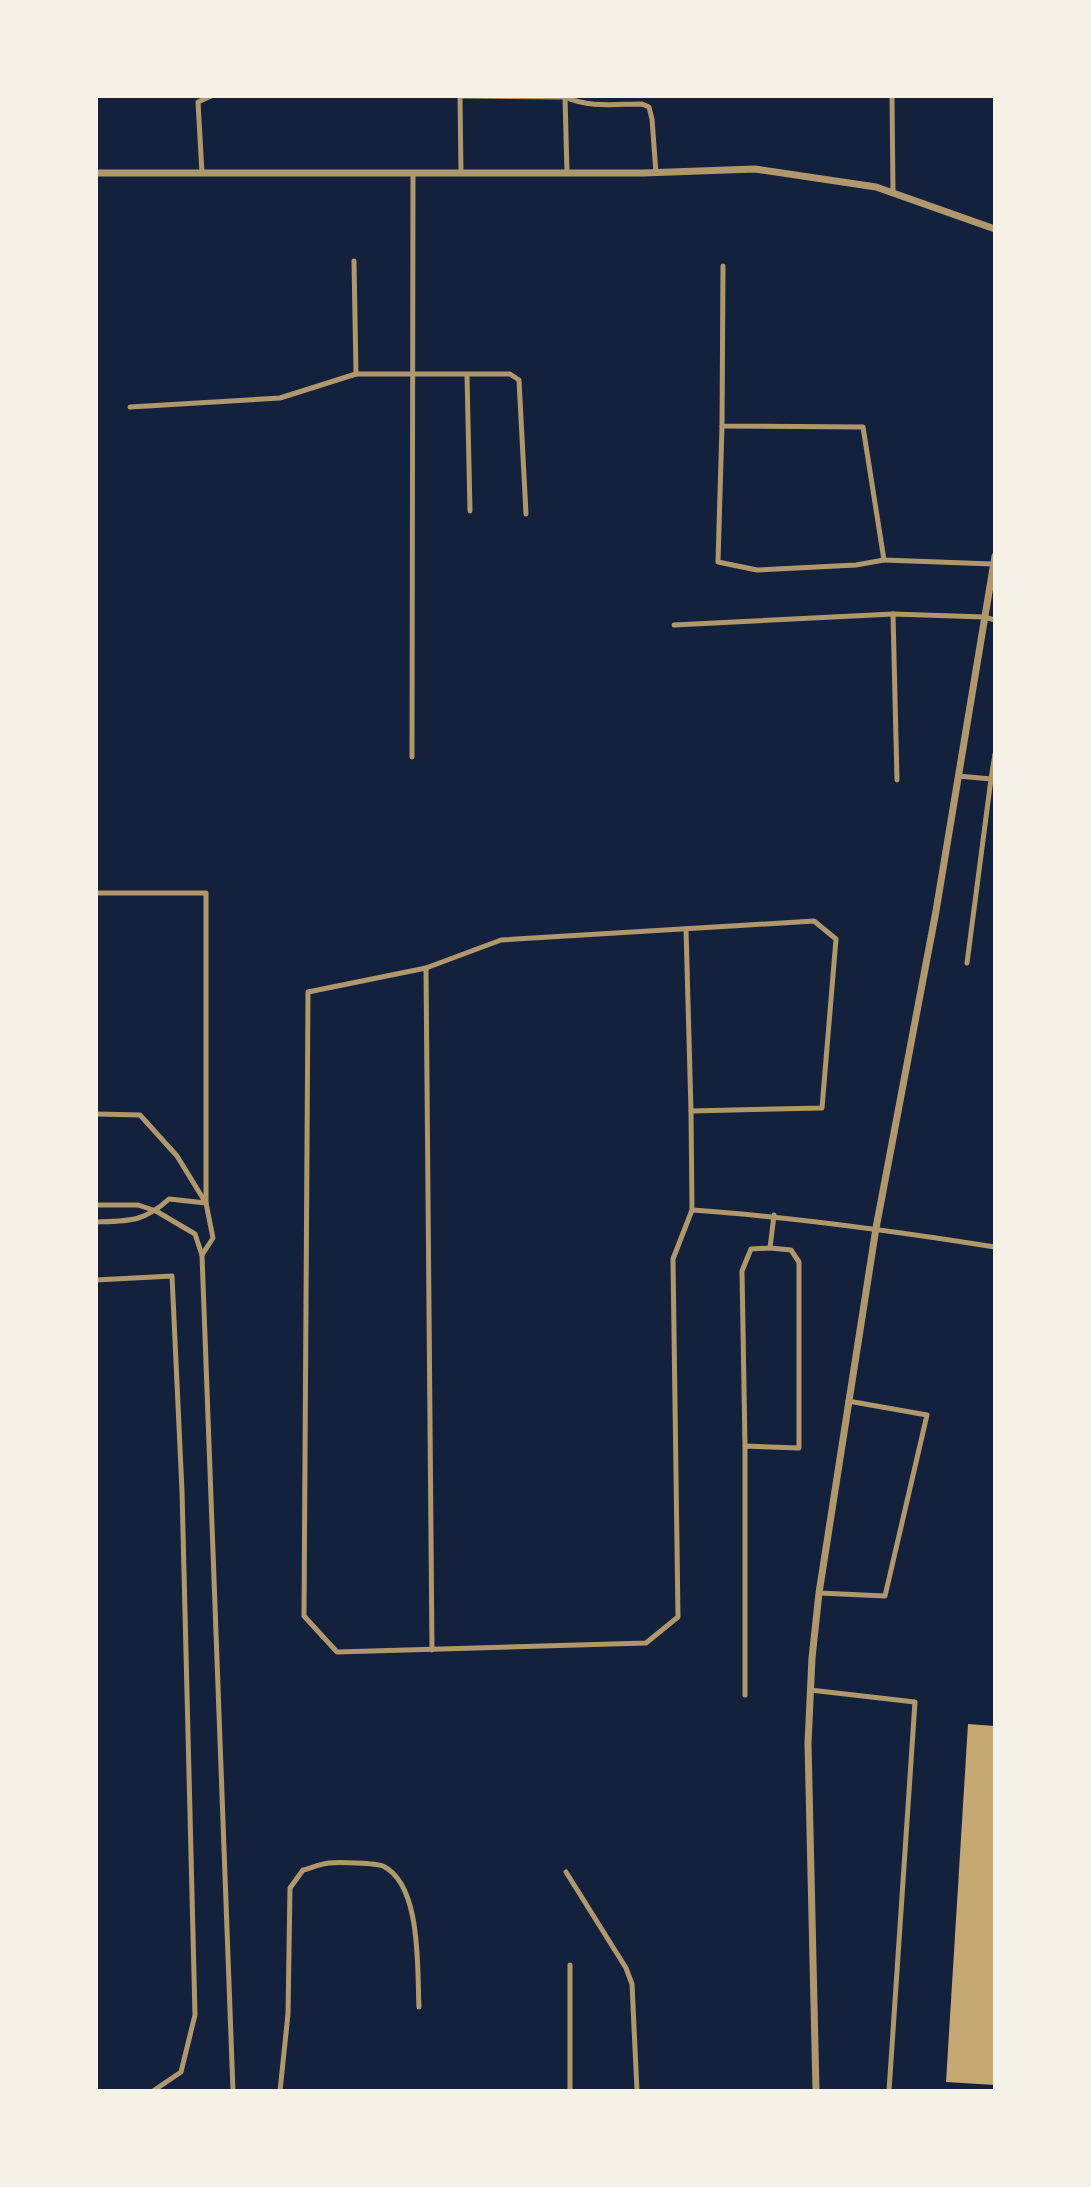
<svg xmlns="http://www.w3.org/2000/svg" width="1091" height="2187" font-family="Barlow,sans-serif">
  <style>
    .building { fill: #c6a872 }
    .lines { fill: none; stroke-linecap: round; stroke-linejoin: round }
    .service { stroke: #b1986c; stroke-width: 5 }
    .minor { stroke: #b1986c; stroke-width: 7 }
  </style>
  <rect width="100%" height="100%" fill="#14213d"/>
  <polygon class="building" points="968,1724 995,1726 995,2085 946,2082"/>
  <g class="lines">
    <g class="service">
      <polyline points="460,96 461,173"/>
      <path d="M461 96 565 97C589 108 616 104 642 104L649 107 652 119 656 173"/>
      <polyline points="892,96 893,193"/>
      <polyline points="565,97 567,173"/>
      <polyline points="202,173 198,102 211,96"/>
      <polyline points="354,261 356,374"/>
      <polyline points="723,266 722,426 863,427 884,560 992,564"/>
      <polyline points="467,375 470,511"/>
      <polyline points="130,407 280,398 356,374 510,374 519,380 526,514"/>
      <polyline points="722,426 718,562 757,570 856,565 884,560"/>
      <polyline points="893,614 897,780"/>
      <polyline points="674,625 893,614 984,617 995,620"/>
      <polyline points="412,757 413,173"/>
      <polyline points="958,776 991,779 995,754"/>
      <polyline points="96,893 206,893 206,1203 213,1238 202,1255"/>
      <polyline points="686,929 691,1111"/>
      <polyline points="967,963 991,779"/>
      <polyline points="426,968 432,1650"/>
      <polyline points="96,1114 140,1115 177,1156 204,1200"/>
      <polyline points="96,1205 138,1205 156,1211 195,1234 202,1255 233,2091"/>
      <path d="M692 1210 691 1111 822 1108 836 939 814 921 501 940 426 968 308 992 304 1616 337 1652 646 1643 678 1617 673 1259 692 1210C794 1217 894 1231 995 1247"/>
      <path d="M96 1222C129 1221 144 1222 169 1199L206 1203"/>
      <polyline points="96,1280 172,1276 182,1491 195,2015 181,2072 153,2091"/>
      <polyline points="745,1446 742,1271 751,1249 770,1248"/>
      <polyline points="819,1593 885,1596 927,1415 848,1401"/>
      <polyline points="810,1690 915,1702 889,2091"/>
      <polyline points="745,1695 745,1446 799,1448 799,1262 791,1250 770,1248 774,1215"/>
      <polyline points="566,1872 626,1968 632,1984 637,2091"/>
      <path d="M280 2091 288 2014 290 1888 303 1870C311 1868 320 1864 329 1863 338 1862 376 1863 383 1866 422 1885 417 1970 419 2007"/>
      <polyline points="570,2091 570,1965"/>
    </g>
    <g class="minor">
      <polyline points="96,173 643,173 755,169 876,187 995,229"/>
      <polyline points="816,2091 808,1743 812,1658 819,1593 876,1228 936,911 995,556"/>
    </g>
  </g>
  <rect width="1091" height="2187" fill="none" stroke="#f6f1e7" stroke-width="196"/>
</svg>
